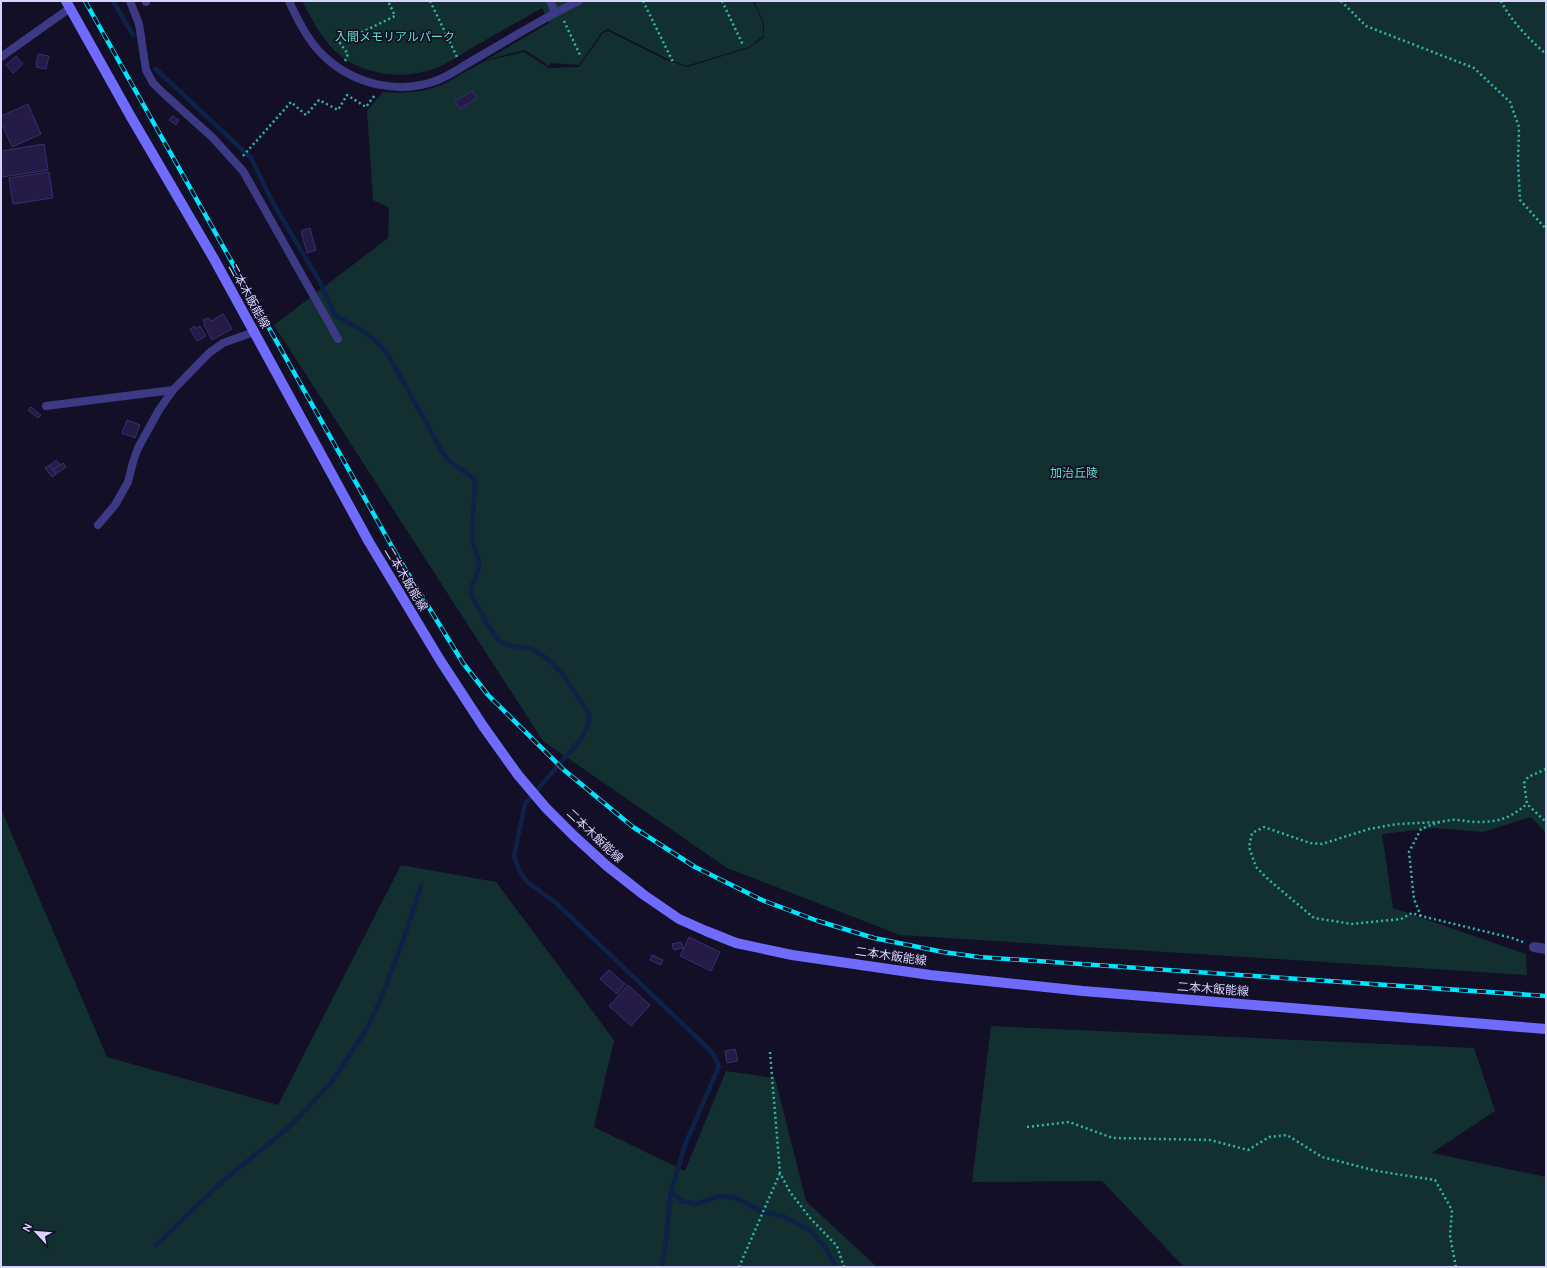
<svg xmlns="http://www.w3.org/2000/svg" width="1547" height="1268" font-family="Cabin,'Noto Sans JP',sans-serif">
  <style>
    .green { fill: #12302f }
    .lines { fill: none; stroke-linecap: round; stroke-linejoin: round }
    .stream { stroke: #0c2248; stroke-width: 4.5 }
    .building { fill: #241b47; stroke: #3b2d73 }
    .path { stroke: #2fb8b0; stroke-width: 2.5; stroke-dasharray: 2 3; stroke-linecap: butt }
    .lane { stroke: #3d3a85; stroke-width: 8 }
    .street { stroke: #3d3a85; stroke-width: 10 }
    .secondary { stroke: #6f6bff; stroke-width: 10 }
    .rail-casing { stroke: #00e5ff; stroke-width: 4.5 }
    .rail { stroke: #130f26; stroke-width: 3; stroke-dasharray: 9; stroke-linecap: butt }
    .labels { text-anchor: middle; stroke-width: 3.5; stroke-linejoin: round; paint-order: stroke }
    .park-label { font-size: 12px; fill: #5fe0c0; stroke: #130f26 }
    .street-label { font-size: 12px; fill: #d9d4ff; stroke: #130f26 }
  </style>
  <rect width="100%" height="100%" fill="#130f26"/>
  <g class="green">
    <path d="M302 1H753L763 23V36L749 47 686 66 668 59 608 29 602 32 579 65 551 63 549 66 525 50 486 60 549 23 542 8C518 22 494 35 470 49 458 56 446 65 433 69 400 81 356 74 331 47 319 34 311 17 302 1Z"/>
    <polygon points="754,1 1546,1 1546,833 1531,817 1483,832 1434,828 1382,834 1393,908 1526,954 1527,975 900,935 727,868 543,741 274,325 388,238 389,208 373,200 367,111 383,92 398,93 422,91 442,85 485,61 524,52 549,68 579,67 603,33 608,31 666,60 687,67 749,48 764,37 764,23"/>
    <polygon points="1,809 107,1057 278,1105 401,865 496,882 614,1040 594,1127 685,1171 726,1071 775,1078 806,1201 877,1267 1,1267"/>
    <polygon points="991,1026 1474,1048 1495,1111 1432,1153 1546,1177 1546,1267 1184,1267 1102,1181 972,1182"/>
  </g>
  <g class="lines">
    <g class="stream">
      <polyline points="113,1 133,35"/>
      <path d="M156 69 251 158 273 203 320 282 335 315 364 332 378 343 387 353 443 453 450 462 472 477 475 480 472 537C473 547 479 556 479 565 479 576 468 585 472 596L487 624 499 641 507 645 532 649 548 659 562 673 589 714V723L581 739 525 804 514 856 519 870 527 882 556 903 712 1052 719 1066 685 1145 671 1192 682 1201 696 1204 717 1197 725 1196 738 1199 763 1212 783 1216 811 1231 825 1247 836 1267"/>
      <polyline points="156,1245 223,1181 290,1126 332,1082 366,1030 380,1001 404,938 421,886"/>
      <polyline points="661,1267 665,1251 671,1192"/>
    </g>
  </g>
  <g class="building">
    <polygon points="38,54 49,56 46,69 36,67"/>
    <polygon points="16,56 23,64 13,73 6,65"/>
    <polygon points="472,91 477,98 460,109 455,101"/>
    <polygon points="28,104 41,134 12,147 1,122 1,116"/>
    <polygon points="172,116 179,120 176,125 169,120"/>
    <polygon points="44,144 48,170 2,177 1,151"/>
    <polygon points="49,172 53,198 13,204 9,178"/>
    <polygon points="310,228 316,250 307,253 301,231"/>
    <polygon points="223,314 232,329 212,340 204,325 205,324 203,320 209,318 211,321"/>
    <polygon points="195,326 196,329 200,326 206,336 197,341 190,329"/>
    <polygon points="31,407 41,415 38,418 28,410"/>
    <polygon points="127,420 140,425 135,438 122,433"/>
    <polygon points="56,460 60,464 53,469 50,465"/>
    <polygon points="63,463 66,467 56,474 54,470"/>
    <polygon points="49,465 56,474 52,477 45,468"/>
    <polygon points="689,937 720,952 711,971 680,956"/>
    <polygon points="681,942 683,948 674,950 672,944"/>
    <polygon points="652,955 663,960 661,965 650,960"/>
    <polygon points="609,970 625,984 617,994 600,979"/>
    <polygon points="628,985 650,1005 631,1026 609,1006"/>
    <polygon points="735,1049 738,1061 727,1063 725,1051"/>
  </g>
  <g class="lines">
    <g class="path">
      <polyline points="430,1 458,59"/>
      <polyline points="643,1 674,64"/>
      <polyline points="722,1 743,45"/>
      <polyline points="1341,1 1366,26 1474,68 1510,102 1519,127 1518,162 1520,200 1546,229"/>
      <path d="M1501 1C1511 21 1529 39 1546 54"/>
      <polyline points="564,21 580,55"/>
      <polyline points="345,61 348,54 340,43 395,16 388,1"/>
      <polyline points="243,156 291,102 306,115 319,100 338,110 347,95 366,107 375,95"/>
      <polyline points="1546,769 1528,777 1524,783 1527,804 1546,822"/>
      <polyline points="1421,916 1412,913 1401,919 1352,924 1314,918 1269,880 1256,867 1249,847 1252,833 1264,827 1310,843 1322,844 1369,829 1397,824 1440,822"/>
      <path d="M1523 942 1512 938 1421 916 1414 899 1409 852 1421 829C1431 825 1440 821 1451 820 1459 819 1467 822 1476 822 1498 822 1509 819 1527 804"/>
      <polyline points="770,1052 780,1173 790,1192 811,1219 837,1246 844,1267"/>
      <polyline points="1027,1127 1069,1122 1113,1138 1210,1140 1248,1150 1269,1137 1287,1135 1322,1157 1377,1171 1435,1180 1452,1210 1450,1236 1456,1267"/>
      <polyline points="739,1267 780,1173"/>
    </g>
    <g class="lane">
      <polyline points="130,1 139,24 146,70 153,83 162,92 212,137 243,171 338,339"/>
      <polyline points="146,1 146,2"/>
      <path d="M289 1C297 19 310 44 325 57 355 85 400 95 438 80 451 75 463 66 475 59 510 39 543 18 579 1"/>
      <polyline points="550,1 555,12"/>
      <polyline points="1,57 70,8"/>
      <polyline points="46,406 173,390"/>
      <polyline points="98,525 115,505 128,482 133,462 138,448 159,410 173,390 209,353 223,343 254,332"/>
    </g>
    <polyline class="street" points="1534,947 1546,949"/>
    <polyline class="secondary" points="66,1 131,117 214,259 369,542 440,660 483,726 518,775 546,808 574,836 607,866 644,895 679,919 706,931 736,943 792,955 930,975 1083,991 1546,1029"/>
    <defs>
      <polyline id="rail" points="85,1 399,559 463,663 488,695 564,770 633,827 695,867 762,900 818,921 874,938 943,952 979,957 1546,996"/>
    </defs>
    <use href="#rail" class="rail-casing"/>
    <use href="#rail" class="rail"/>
  </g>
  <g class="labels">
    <g class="park-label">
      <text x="395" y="41">入間メモリアルパーク</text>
      <text x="1074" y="477">加治丘陵</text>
    </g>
    <g class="street-label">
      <text transform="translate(249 296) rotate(61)" y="4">二本木飯能線</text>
      <text transform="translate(406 579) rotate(59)" y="4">二本木飯能線</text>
      <text transform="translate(595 836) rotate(43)" y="4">二本木飯能線</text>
      <text transform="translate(891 956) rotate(8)" y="4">二本木飯能線</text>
      <text transform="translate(1213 989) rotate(4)" y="4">二本木飯能線</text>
    </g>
  </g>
  <rect width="1547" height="1268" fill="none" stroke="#d9d4ff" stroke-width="4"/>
  <g transform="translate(36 1232) rotate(296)" stroke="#130f26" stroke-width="3" paint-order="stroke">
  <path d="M0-3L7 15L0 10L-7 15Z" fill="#d9d4ff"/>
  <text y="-6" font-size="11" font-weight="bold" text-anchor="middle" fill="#d9d4ff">N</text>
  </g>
</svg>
